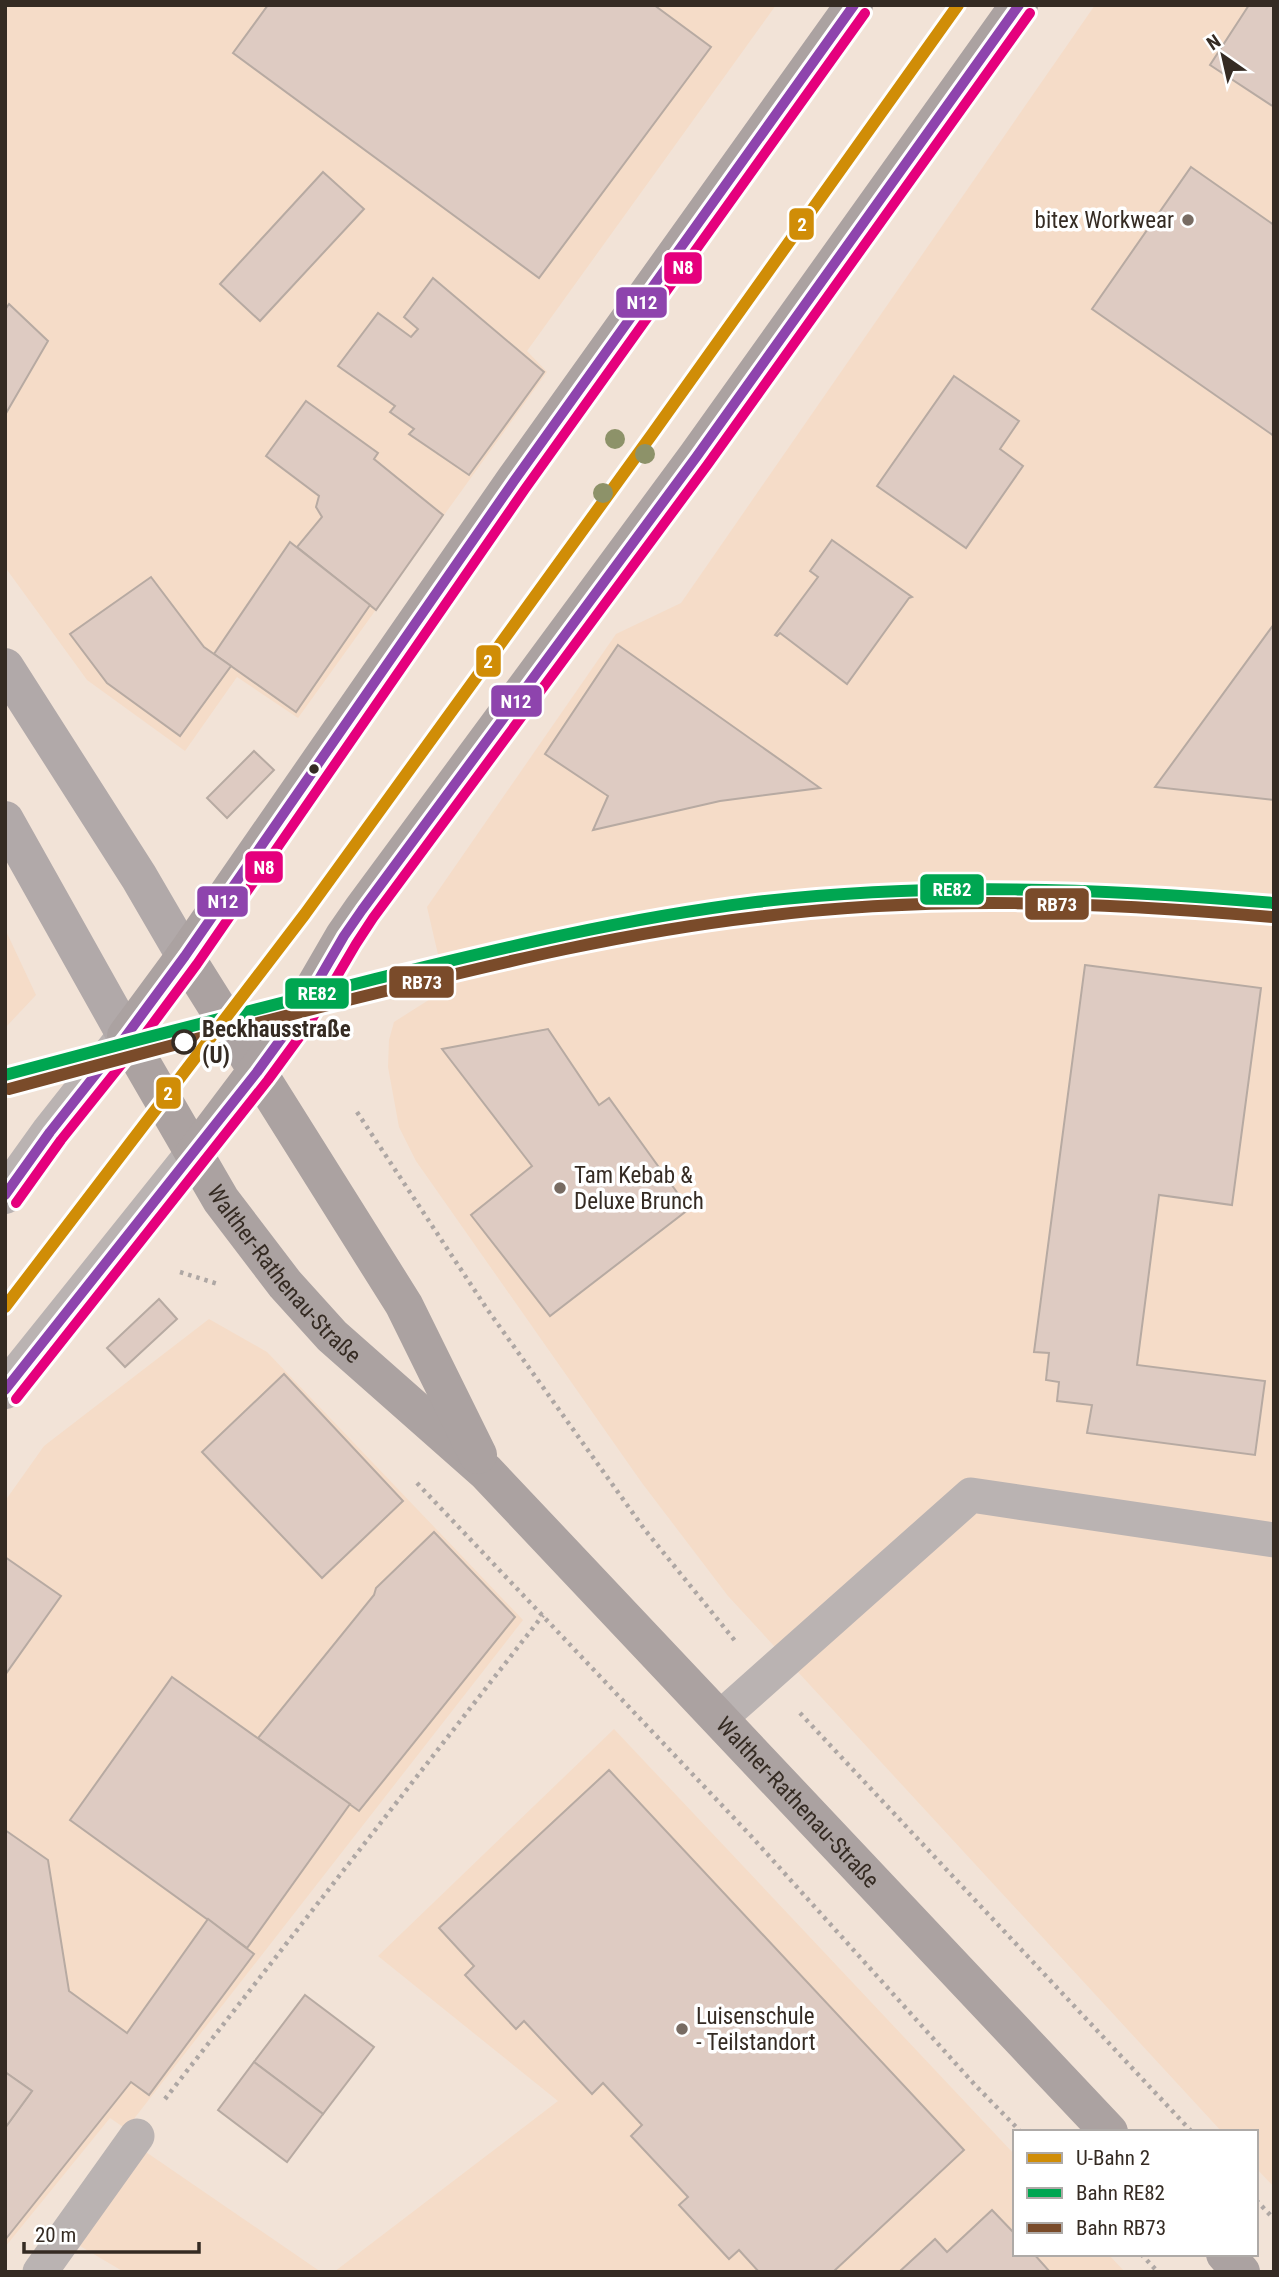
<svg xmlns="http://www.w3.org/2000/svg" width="1279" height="2277" font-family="'Roboto Condensed',sans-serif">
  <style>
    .built { fill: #f5dcc8 }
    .building { fill: #decbc2; stroke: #b7aaa2; stroke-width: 2 }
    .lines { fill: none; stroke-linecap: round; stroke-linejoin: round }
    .path { stroke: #aea7a4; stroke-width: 4.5; stroke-dasharray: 3.5 5; stroke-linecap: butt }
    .service { stroke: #bab3b2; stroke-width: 35 }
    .tertiary { stroke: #bab3b2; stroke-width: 38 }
    .secondary { stroke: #b1a9a9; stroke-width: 38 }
    .primary { stroke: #aba2a1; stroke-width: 38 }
    .bus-1-casing { stroke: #fff; stroke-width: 16 }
    .bus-2-casing { stroke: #fff; stroke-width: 16 }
    .bus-1 { stroke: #8e44ad; stroke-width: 10 }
    .bus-2 { stroke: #e5007d; stroke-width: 10 }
    .rail-1-casing { stroke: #fff; stroke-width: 18 }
    .rail-2-casing { stroke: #fff; stroke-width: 18 }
    .rail-1 { stroke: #00a651; stroke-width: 12 }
    .rail-2 { stroke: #7a4b2a; stroke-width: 12 }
    .metro-1-casing { stroke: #fff; stroke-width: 18 }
    .metro-1 { stroke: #d08d07; stroke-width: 12 }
    .tree { fill: #8d9269 }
    .poi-dot { fill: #776b62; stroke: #fff; stroke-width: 2.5 }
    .bus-dot { fill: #352b23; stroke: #fff; stroke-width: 2.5 }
    .stop-dot { fill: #fff; stroke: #352b23; stroke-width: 3.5 }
    .labels { text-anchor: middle; stroke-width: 7; stroke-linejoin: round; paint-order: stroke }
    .poi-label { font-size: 23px; fill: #352b23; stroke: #fff; text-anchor: start }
    .stop-label { font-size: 23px; font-weight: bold; fill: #352b23; stroke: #fff; text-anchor: start }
    .street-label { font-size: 23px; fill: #352b23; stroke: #fff }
    .line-badge { stroke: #fff; stroke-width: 2.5 }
    .badge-label { font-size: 19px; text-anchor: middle; font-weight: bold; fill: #fff }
  </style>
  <rect width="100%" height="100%" fill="#f2e3d7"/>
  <g class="built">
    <polygon points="5,5 776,5 527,351 547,372 298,718 237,677 185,751 87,680 5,567"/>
    <polygon points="1095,5 1274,5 1274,2187 1256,2168 1256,2132 1222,2132 728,1596 642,1483 416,1161 399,1127 388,1067 389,1040 394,1022 446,989 427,907 616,634 681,603"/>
    <polygon points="5,929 36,995 5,1028"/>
    <polygon points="209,1319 267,1352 523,1620 126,2129 110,2118 5,2247 5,1501 44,1446"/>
    <polygon points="614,1729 1015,2155 1015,2254 1108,2254 1125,2272 334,2272 558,2101 378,1956"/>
    <polygon points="143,2150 321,2272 124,2272 80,2246"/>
  </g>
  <g class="building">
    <polygon points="268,5 654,5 711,47 539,278 233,53"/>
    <polygon points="1249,5 1274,5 1274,107 1210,65"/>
    <polygon points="1191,167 1274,225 1274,436 1092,309"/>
    <polygon points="323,172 364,209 260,321 220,284"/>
    <polygon points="433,278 544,372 469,475 409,434 414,429 390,412 395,406 338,366 378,313 411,337 418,329 404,317"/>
    <polygon points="9,304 48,341 5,415 5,310"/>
    <polygon points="954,376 1019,421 1000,449 1023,466 966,548 877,486"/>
    <polygon points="306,401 378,453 374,459 443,515 376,610 297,547 322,517 316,507 319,496 266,456"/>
    <polygon points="832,540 912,597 909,598 847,684 780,633 777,636 775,635 818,577 810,571"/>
    <polygon points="290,542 370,605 296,712 214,654"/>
    <polygon points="151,577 204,647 231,666 180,736 107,683 70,634"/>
    <polygon points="1274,624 1274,800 1155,787"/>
    <polygon points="618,645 820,788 720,801 593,830 608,796 545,754"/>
    <polygon points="254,751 274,770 227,818 207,798"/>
    <polygon points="1085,965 1261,988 1232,1205 1159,1195 1137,1365 1265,1381 1255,1455 1087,1433 1092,1405 1057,1401 1059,1382 1046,1380 1049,1353 1034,1352"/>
    <polygon points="548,1029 599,1105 609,1098 689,1209 550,1316 471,1215 532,1166 442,1049"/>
    <polygon points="159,1299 177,1319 125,1367 107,1348"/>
    <polygon points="284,1374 403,1501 322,1578 202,1452"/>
    <polygon points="434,1532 515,1617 359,1811 258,1738 374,1595 376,1588"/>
    <polygon points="5,1557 61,1596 5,1675"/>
    <polygon points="172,1677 350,1804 247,1948 70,1820"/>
    <polygon points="609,1770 964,2150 833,2272 759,2272 739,2250 729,2259 679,2205 688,2197 631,2136 642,2125 603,2083 592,2094 524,2021 516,2029 465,1975 474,1966 439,1928"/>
    <polygon points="5,1830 48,1860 69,1991 127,2033 208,1919 254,1954 149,2095 131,2082 5,2240 5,2128 32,2091 5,2072"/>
    <polygon points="305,1995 374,2047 323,2114 254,2062"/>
    <polygon points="254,2062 323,2114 287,2162 218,2110"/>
    <polygon points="5,2072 32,2091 5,2128"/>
    <polygon points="992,2210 1015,2234 1015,2254 1034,2254 1050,2272 899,2272 935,2239 947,2252"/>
  </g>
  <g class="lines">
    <g class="path">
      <polyline points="357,1112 487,1309 645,1530 736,1642"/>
      <polyline points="180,1272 218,1284"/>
      <polyline points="417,1483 751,1836 975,2085 1021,2132"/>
      <polyline points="800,1713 1192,2132"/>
      <polyline points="165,2099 543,1615"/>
      <polyline points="1256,2200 1274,2219"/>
      <polyline points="1141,2254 1158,2272"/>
    </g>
    <g class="service">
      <polyline points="719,1719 971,1495 1274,1540"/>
      <polyline points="40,2272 137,2136"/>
    </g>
    <g class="tertiary">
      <polyline points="5,1195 50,1132 126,1036"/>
      <polyline points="5,1390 194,1154"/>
    </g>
    <g class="secondary">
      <polyline points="5,667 139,877 185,956"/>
      <polyline points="5,820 126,1036"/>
    </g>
    <g class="primary">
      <path id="s1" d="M854 5 514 481 185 956 126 1036 221 1200 285 1284 332 1336 486 1472 1109 2132"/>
      <polyline points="185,956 404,1305 478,1455"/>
      <polyline points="194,1154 297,1017 344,936 362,910 697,456 1019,5"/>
      <polyline points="1225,2254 1241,2272"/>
    </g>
    <defs>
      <g id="bus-1">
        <polyline points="5,1195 50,1132 126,1036 185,956 514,481 854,5"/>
        <polyline points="5,1390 257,1072 297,1017 344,936 362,910 697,456 1019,5"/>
      </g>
      <g id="bus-2">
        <polyline points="16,1203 61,1140 137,1045 197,964 525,489 865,13"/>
        <polyline points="16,1399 268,1080 309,1024 356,944 373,918 708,464 1030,13"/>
      </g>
    </defs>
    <use href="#bus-1" class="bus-1-casing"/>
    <use href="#bus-2" class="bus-2-casing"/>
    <use href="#bus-1" class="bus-1"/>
    <use href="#bus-2" class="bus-2"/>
    <defs>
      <path id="rail-1" d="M5 1075C128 1042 252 1010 375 979 501 948 627 918 756 902 928 882 1102 888 1274 903"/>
      <path id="rail-2" d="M9 1089C131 1056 254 1023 377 993 503 962 628 932 757 917 928 895 1102 902 1273 917"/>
    </defs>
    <use href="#rail-1" class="rail-1-casing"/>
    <use href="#rail-2" class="rail-2-casing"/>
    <use href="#rail-1" class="rail-1"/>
    <use href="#rail-2" class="rail-2"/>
    <defs>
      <polyline id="metro-1" points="5,1307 305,914 653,433 958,5"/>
    </defs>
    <use href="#metro-1" class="metro-1-casing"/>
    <use href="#metro-1" class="metro-1"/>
  </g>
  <g class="tree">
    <circle cx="615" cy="439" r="10"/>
    <circle cx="645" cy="454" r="10"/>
    <circle cx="603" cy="493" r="10"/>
  </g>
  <g class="poi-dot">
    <circle cx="1188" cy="220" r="7"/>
    <circle cx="560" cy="1188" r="7"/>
    <circle cx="682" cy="2029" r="7"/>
  </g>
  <circle class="bus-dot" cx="314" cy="769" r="6"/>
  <circle class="stop-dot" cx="184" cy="1042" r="11"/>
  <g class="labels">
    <g class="poi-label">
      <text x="1174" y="228" text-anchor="end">bitex Workwear</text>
      <text x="574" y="1183">Tam Kebab &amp;<tspan x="574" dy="26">Deluxe Brunch</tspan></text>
      <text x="696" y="2024">Luisenschule<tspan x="696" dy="26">- Teilstandort</tspan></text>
    </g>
    <g class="stop-label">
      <text x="202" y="1037">Beckhausstraße<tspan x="202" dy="26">(U)</tspan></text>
    </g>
    <g class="street-label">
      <text dy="8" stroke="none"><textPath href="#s1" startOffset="1549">Walther-Rathenau-Straße</textPath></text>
      <text dy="8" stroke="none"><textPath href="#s1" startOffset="2287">Walther-Rathenau-Straße</textPath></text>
    </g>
  </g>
  <g class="line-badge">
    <rect x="788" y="207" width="27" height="34" rx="7" fill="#d08d07"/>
    <rect x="663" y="251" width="40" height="34" rx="7" fill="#e5007d"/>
    <rect x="615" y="286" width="53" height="33" rx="7" fill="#8e44ad"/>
    <rect x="475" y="644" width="27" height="34" rx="7" fill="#d08d07"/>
    <rect x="490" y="684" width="53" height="34" rx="7" fill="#8e44ad"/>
    <rect x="244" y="850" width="40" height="34" rx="7" fill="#e5007d"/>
    <rect x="919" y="873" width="66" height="33" rx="7" fill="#00a651"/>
    <rect x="196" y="885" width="53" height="33" rx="7" fill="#8e44ad"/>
    <rect x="1024" y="887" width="66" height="34" rx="7" fill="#7a4b2a"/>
    <rect x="388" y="965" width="67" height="34" rx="7" fill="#7a4b2a"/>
    <rect x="284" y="977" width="66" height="33" rx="7" fill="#00a651"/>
    <rect x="155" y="1076" width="27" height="34" rx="7" fill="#d08d07"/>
  </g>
  <g class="badge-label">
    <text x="802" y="231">2</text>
    <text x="683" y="274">N8</text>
    <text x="642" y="309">N12</text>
    <text x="488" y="668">2</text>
    <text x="516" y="708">N12</text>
    <text x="264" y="874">N8</text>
    <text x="952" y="896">RE82</text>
    <text x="223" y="908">N12</text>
    <text x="1057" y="911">RB73</text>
    <text x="422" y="989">RB73</text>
    <text x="317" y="1000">RE82</text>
    <text x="168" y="1100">2</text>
  </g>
  <rect width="1279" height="2277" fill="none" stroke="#352b23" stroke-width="14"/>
  <rect x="1013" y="2130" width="245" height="126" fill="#ffffff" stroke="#aeaaa7" stroke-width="2"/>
  <rect x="1027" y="2153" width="35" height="10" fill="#d08d07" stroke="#aeaaa7" stroke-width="2"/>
  <text x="1076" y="2165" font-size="21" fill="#352b23">U-Bahn 2</text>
  <rect x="1027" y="2188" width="35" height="10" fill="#00a651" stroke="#aeaaa7" stroke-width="2"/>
  <text x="1076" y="2200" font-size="21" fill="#352b23">Bahn RE82</text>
  <rect x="1027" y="2223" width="35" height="10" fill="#7a4b2a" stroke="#aeaaa7" stroke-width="2"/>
  <text x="1076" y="2235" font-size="21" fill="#352b23">Bahn RB73</text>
  <g transform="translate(1223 56) rotate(326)" stroke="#ffffff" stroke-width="5" paint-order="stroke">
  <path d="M0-5L12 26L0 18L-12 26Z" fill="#352b23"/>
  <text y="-10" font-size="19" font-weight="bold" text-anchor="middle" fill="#352b23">N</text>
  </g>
  <path d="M24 2242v10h175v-10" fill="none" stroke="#352b23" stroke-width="3.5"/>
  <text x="35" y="2242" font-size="21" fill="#352b23" stroke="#ffffff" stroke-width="5" paint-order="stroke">20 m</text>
</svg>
